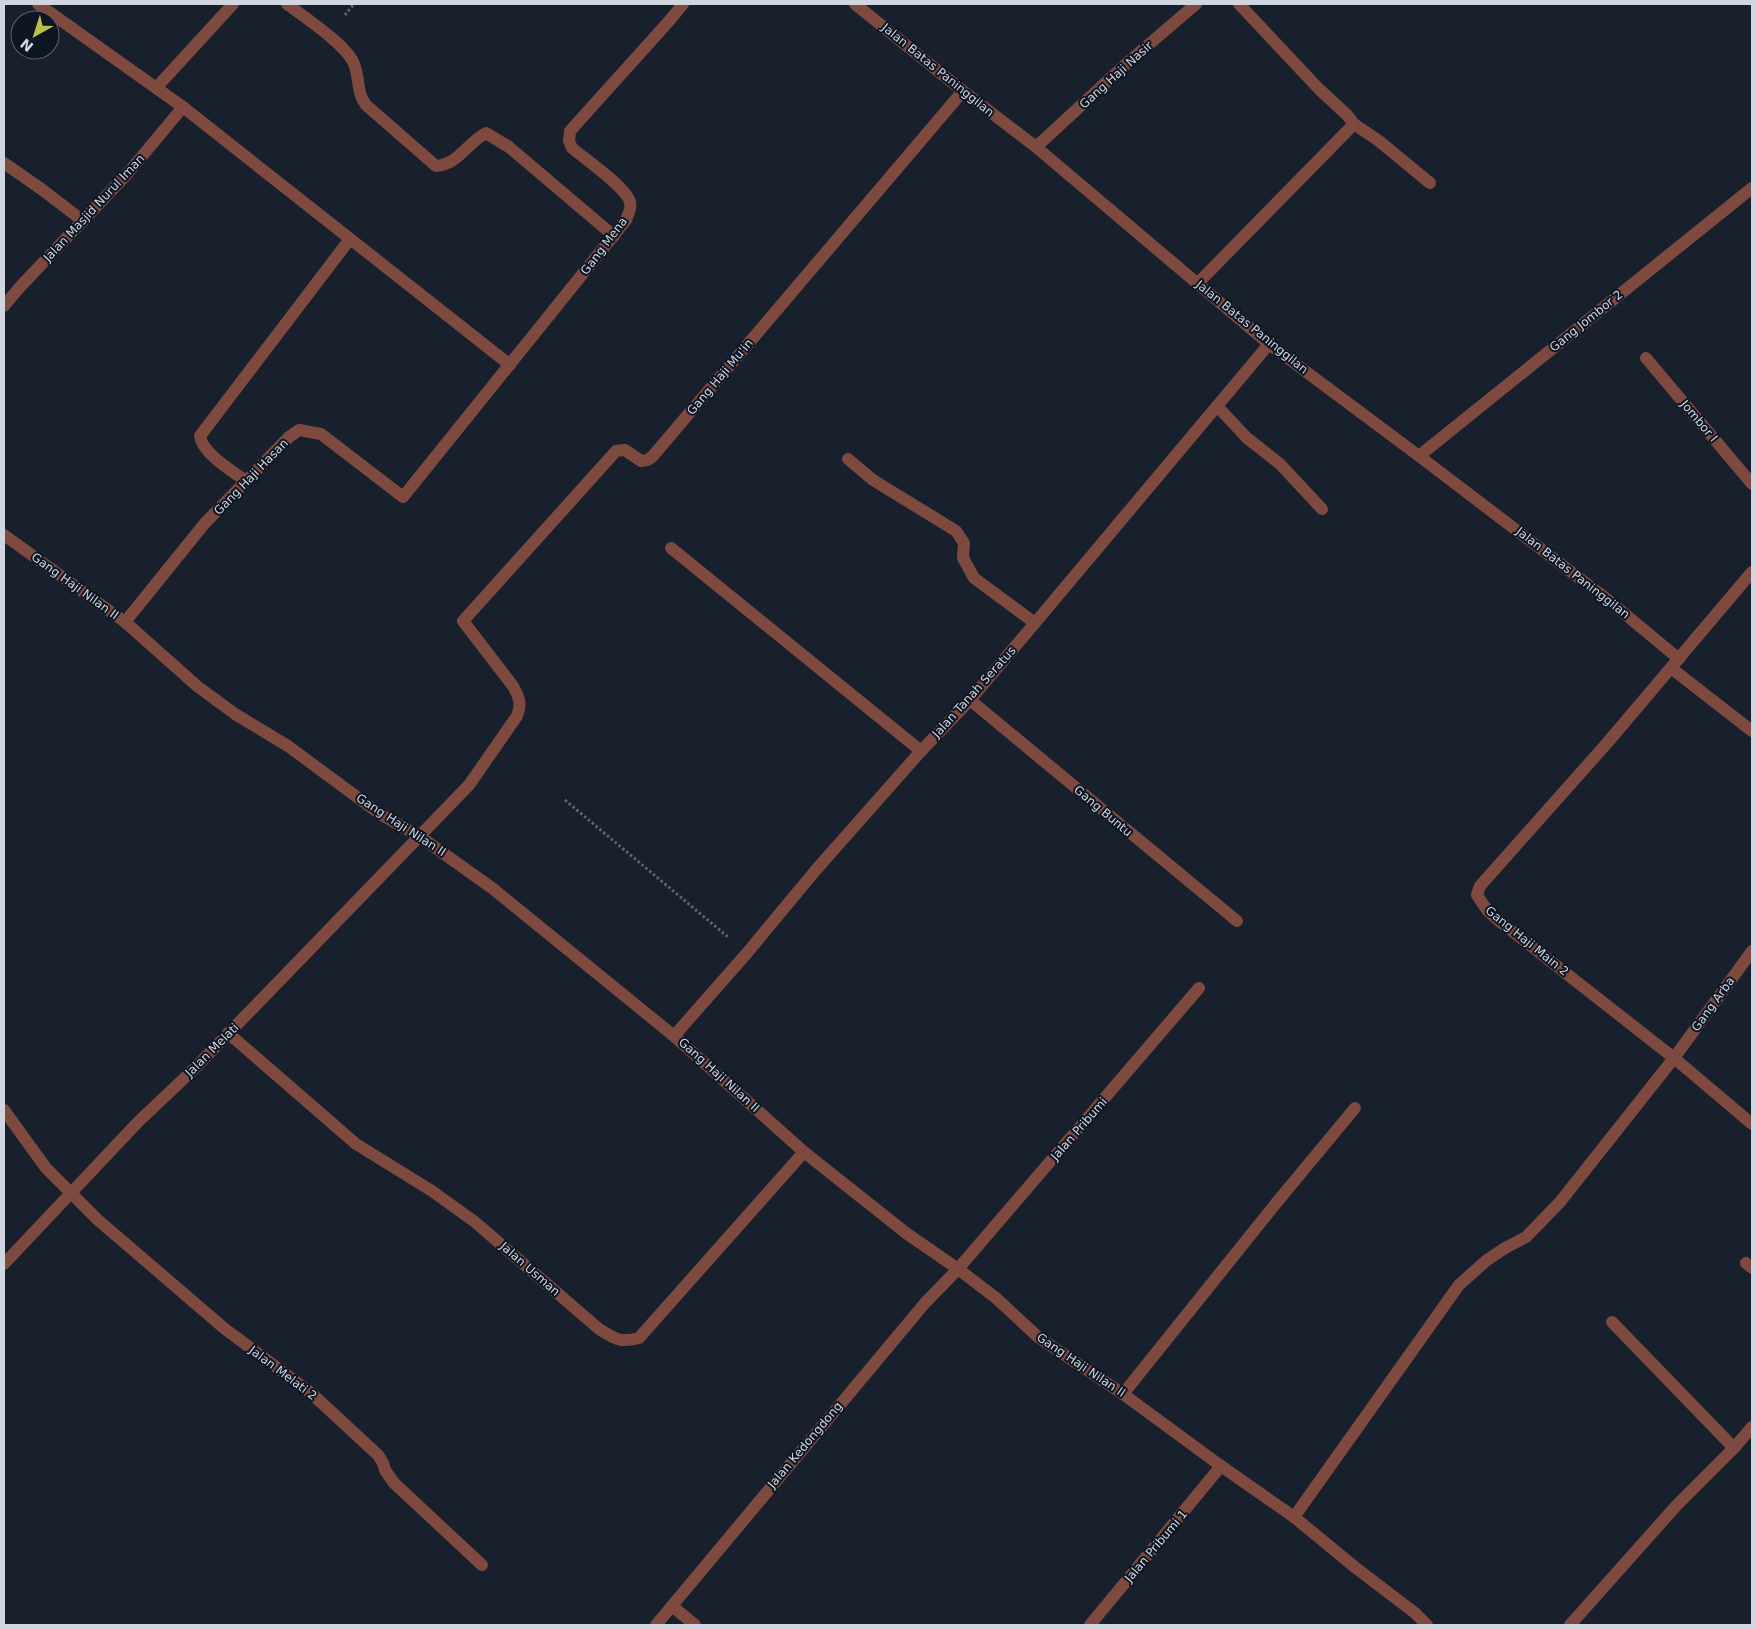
<svg xmlns="http://www.w3.org/2000/svg" width="1756" height="1629" font-family="'DejaVu Sans',sans-serif">
  <style>
    .lines { fill: none; stroke-linecap: round; stroke-linejoin: round }
    .path { stroke: #5e6471; stroke-width: 3; stroke-dasharray: 2.5 2.5; stroke-linecap: butt }
    .minor { stroke: #7e493f; stroke-width: 12 }
    .labels { text-anchor: middle; stroke-width: 4; stroke-linejoin: round; paint-order: stroke }
    .street-label { font-size: 12px; fill: #d0d5df; stroke: #0f1623 }
  </style>
  <rect width="100%" height="100%" fill="#181f2d"/>
  <g class="lines">
    <g class="path">
      <polyline points="345,15 354,4"/>
      <polyline points="565,800 728,937"/>
    </g>
    <g class="minor">
      <polyline points="38,4 183,107 510,365"/>
      <path d="M287 4C304 17 347 45 354 64 360 78 356 92 366 105L436 166C459 164 467 143 486 133L509 147 614 236"/>
      <polyline points="855,4 963,91 1036,147 1269,344 1419,456 1608,600 1679,659"/>
      <polyline points="1239,4 1319,89 1347,115 1354,124 1379,141 1430,183"/>
      <polyline points="156,88 233,4"/>
      <polyline points="1036,147 1126,64 1196,4"/>
      <polyline points="4,163 44,191 83,221"/>
      <polyline points="1198,283 1354,124"/>
      <polyline points="4,306 19,288 128,173 183,107"/>
      <polyline points="1646,358 1752,484"/>
      <polyline points="1217,406 1247,438 1280,464 1322,509"/>
      <polyline points="1419,456 1752,188"/>
      <polyline points="848,459 873,480 956,531 964,543 963,558 974,578 1035,623"/>
      <path d="M246 481C232 471 202 453 200 436L350 239"/>
      <polyline points="4,535 125,622 197,686 235,714 288,746 380,814 419,836 492,888 674,1036 804,1152 906,1233 958,1269 996,1298 1038,1337 1123,1394 1221,1466 1294,1517 1356,1568 1415,1613 1427,1625"/>
      <polyline points="671,548 921,751"/>
      <polyline points="1752,572 1608,742 1480,886 1477,895 1487,910 1498,920 1674,1058 1752,1124"/>
      <path d="M125 622 205 523 289 437 299 430 321 434 403 497 626 220C628 214 632 208 630 202 626 187 585 159 572 148L569 141 570 131 670 20 683 4"/>
      <polyline points="1671,668 1752,731"/>
      <polyline points="970,700 1237,921"/>
      <path d="M228 1033 356 1144 432 1191 475 1222 599 1329C615 1339 620 1343 639 1338L804 1152"/>
      <polyline points="674,1036 747,953 815,871 921,751 970,700 1035,623 1269,344"/>
      <polyline points="4,1110 46,1168 98,1220 225,1329 311,1393 378,1455 383,1463 385,1470 394,1483 482,1565"/>
      <polyline points="1746,1263 1752,1268"/>
      <path d="M4 1264 138 1122 194 1069 469 785 517 716C522 704 519 697 513 686L463 621 616 451 625 450 641 461 647 460 652 457 963 91"/>
      <polyline points="1612,1322 1734,1448"/>
      <polyline points="1123,1394 1277,1202 1355,1108"/>
      <polyline points="1294,1517 1459,1285 1487,1260 1505,1248 1526,1237 1560,1202 1674,1058 1752,951"/>
      <polyline points="672,1606 695,1625"/>
      <polyline points="656,1625 925,1303 958,1269 1199,988"/>
      <polyline points="1090,1625 1221,1466"/>
      <polyline points="1570,1625 1676,1506 1734,1448 1752,1427"/>
    </g>
  </g>
  <g class="labels">
    <g class="street-label">
      <text transform="translate(938 70) rotate(39)" y="4">Jalan Batas Paninggilan</text>
      <text transform="translate(1116 75) rotate(-42)" y="4">Gang Haji Nasir</text>
      <text transform="translate(94 208) rotate(-47)" y="4">Jalan Masjid Nurul Iman</text>
      <text transform="translate(604 246) rotate(-53)" y="4">Gang Mena</text>
      <text transform="translate(1586 321) rotate(-39)" y="4">Gang Jombor 2</text>
      <text transform="translate(1252 327) rotate(39)" y="4">Jalan Batas Paninggilan</text>
      <text transform="translate(720 377) rotate(-50)" y="4">Gang Haji Mu'in</text>
      <text transform="translate(1699 421) rotate(50)" y="4">Jombor I</text>
      <text transform="translate(251 477) rotate(-46)" y="4">Gang Haji Hasan</text>
      <text transform="translate(1573 573) rotate(38)" y="4">Jalan Batas Paninggilan</text>
      <text transform="translate(75 586) rotate(36)" y="4">Gang Haji Nilan II</text>
      <text transform="translate(974 692) rotate(-48)" y="4">Jalan Tanah Seratus</text>
      <text transform="translate(1103 811) rotate(40)" y="4">Gang Buntu</text>
      <text transform="translate(401 825) rotate(33)" y="4">Gang Haji Nilan II</text>
      <text transform="translate(1527 941) rotate(39)" y="4">Gang Haji Main 2</text>
      <text transform="translate(1713 1004) rotate(-54)" y="4">Gang Arba</text>
      <text transform="translate(212 1050) rotate(-45)" y="4">Jalan Melati</text>
      <text transform="translate(719 1075) rotate(42)" y="4">Gang Haji Nilan II</text>
      <text transform="translate(1079 1129) rotate(-49)" y="4">Jalan Pribumi</text>
      <text transform="translate(530 1269) rotate(41)" y="4">Jalan Usman</text>
      <text transform="translate(1081 1365) rotate(34)" y="4">Gang Haji Nilan II</text>
      <text transform="translate(283 1373) rotate(37)" y="4">Jalan Melati 2</text>
      <text transform="translate(805 1445) rotate(-50)" y="4">Jalan Kedongdong</text>
      <text transform="translate(1156 1546) rotate(-50)" y="4">Jalan Pribumi 1</text>
    </g>
  </g>
  <rect width="1756" height="1629" fill="none" stroke="#d0d5df" stroke-width="10"/>
  <g transform="translate(35 35) rotate(219)"><circle r="24" fill="#0f1623" stroke="#5c626e"/>
  <path d="M0-4L9 19L0 12L-9 19Z" fill="#b9c146"/>
  <text y="-8" font-size="14" font-weight="bold" text-anchor="middle" fill="#d0d5df">N</text>
  </g>
</svg>
